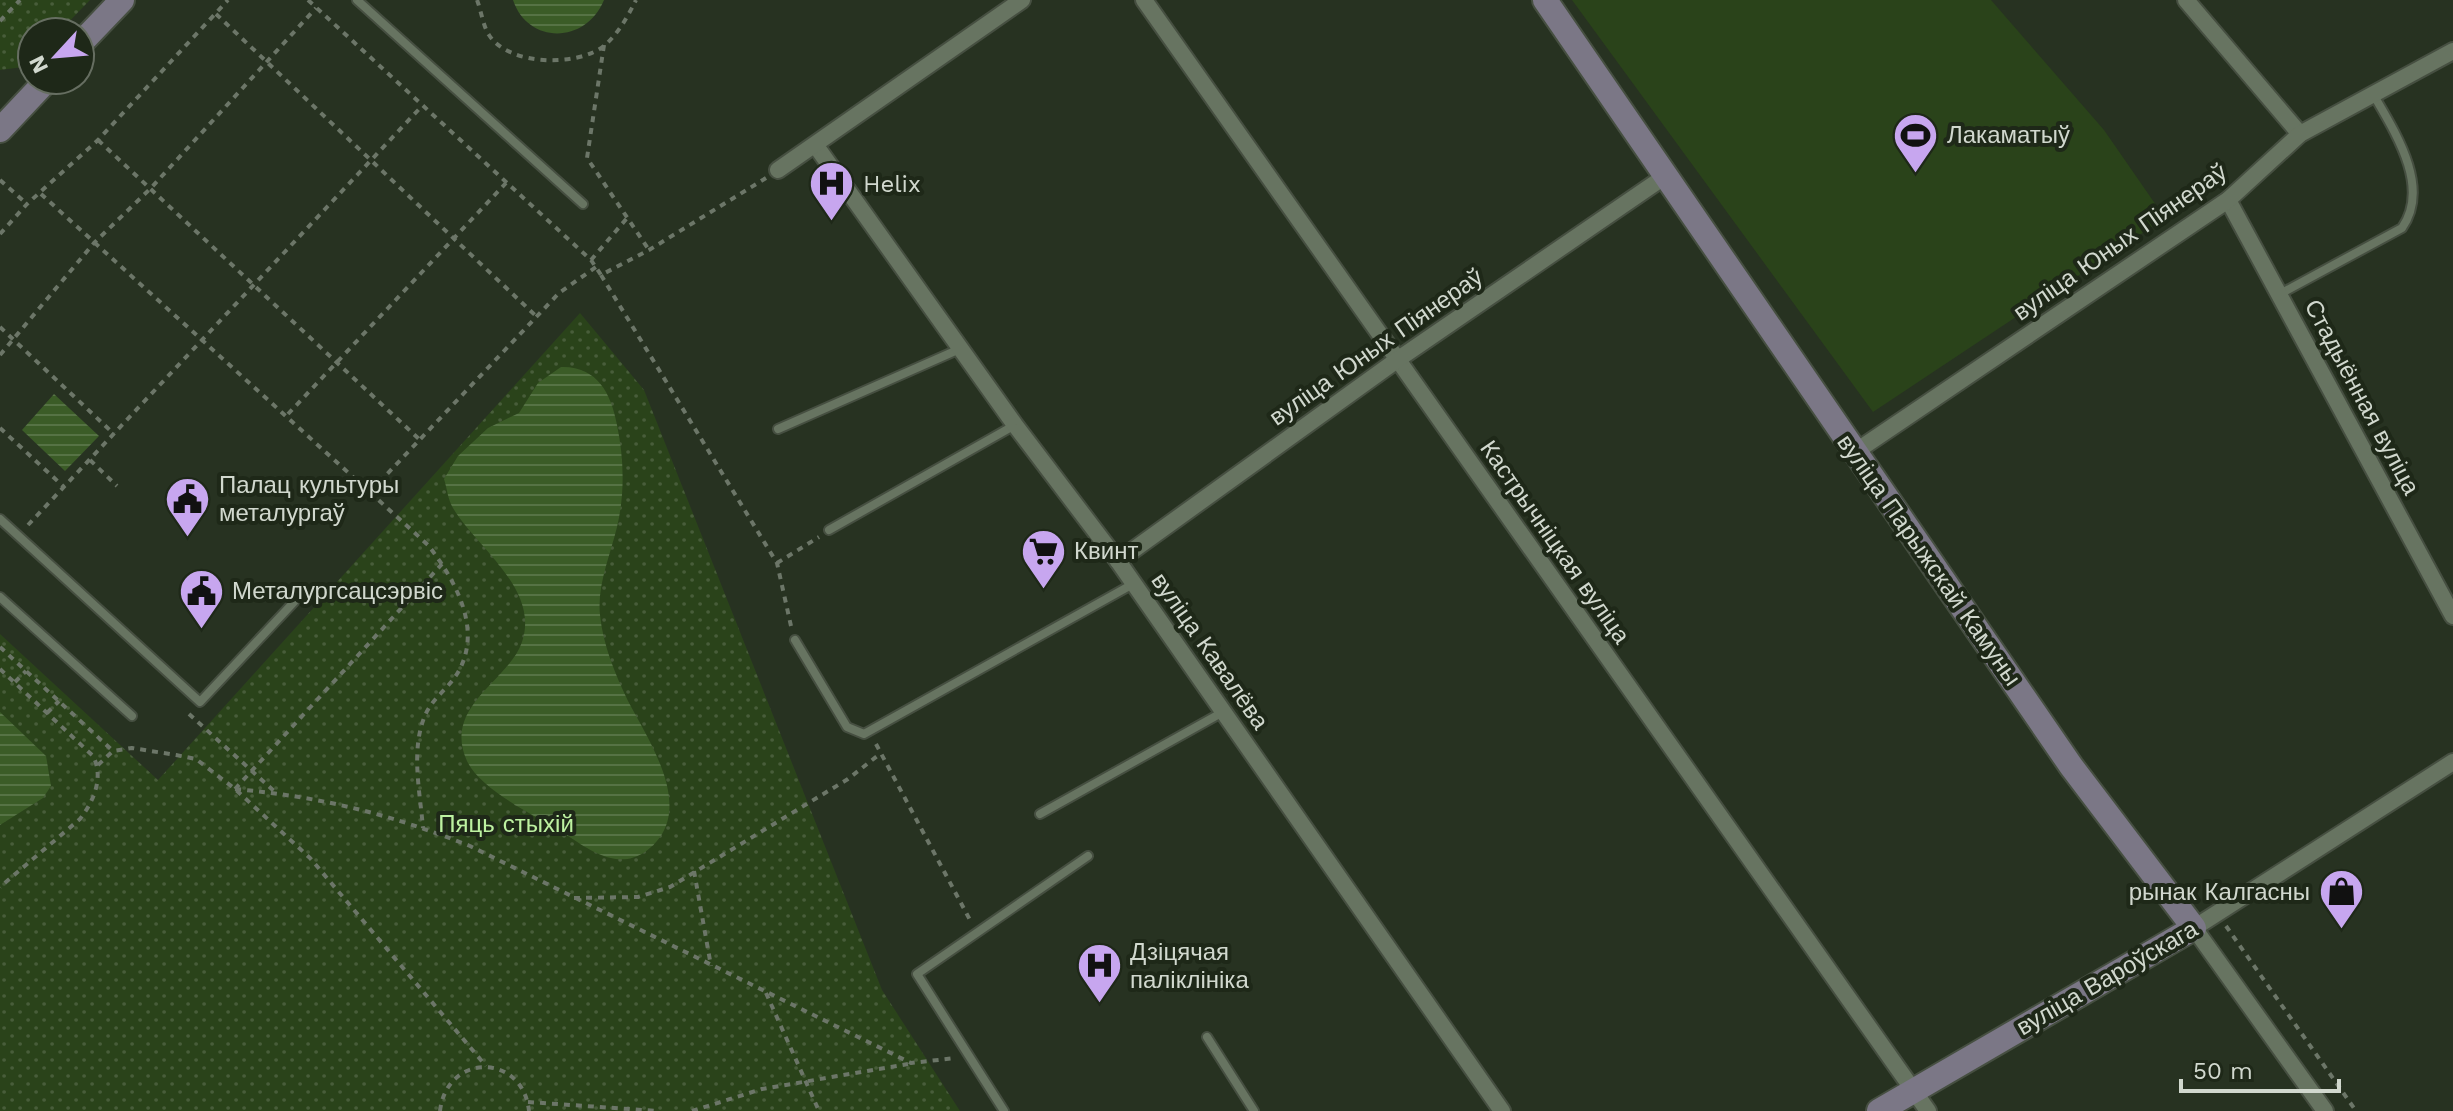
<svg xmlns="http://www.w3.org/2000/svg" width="2453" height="1111" font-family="'Work Sans',sans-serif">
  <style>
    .grass { fill: #2a431a }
    .park { fill: url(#park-dots) }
    .water { fill: url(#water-rules) }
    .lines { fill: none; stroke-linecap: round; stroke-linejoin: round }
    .lane-casing { stroke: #464f41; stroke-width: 12 }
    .street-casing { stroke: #464f41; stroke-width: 20 }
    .secondary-casing { stroke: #464f41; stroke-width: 28 }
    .path { stroke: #6c7668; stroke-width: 4; stroke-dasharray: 6 6; stroke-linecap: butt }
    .lane { stroke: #677461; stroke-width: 8 }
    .street { stroke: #677461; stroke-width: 16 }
    .secondary { stroke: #7b7786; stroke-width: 24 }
    .labels { text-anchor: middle; stroke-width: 8; stroke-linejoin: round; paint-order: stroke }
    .poi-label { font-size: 24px; fill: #d1d8ce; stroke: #1e2818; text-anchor: start }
    .street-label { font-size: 24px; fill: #d1d8ce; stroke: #1e2818 }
    .park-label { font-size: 24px; fill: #bdf1a1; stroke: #1e2818 }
  </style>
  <defs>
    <pattern id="park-dots" width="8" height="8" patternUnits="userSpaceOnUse" patternTransform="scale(2)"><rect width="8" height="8" fill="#2a431a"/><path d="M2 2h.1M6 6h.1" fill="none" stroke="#485d3a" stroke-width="1.8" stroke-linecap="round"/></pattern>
    <pattern id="water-rules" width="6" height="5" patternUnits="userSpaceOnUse" patternTransform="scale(2)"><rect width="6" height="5" fill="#3b5c27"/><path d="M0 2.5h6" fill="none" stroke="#567345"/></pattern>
  </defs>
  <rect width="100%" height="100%" fill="#273221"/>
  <polygon class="grass" points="1572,0 1991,0 2104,130 2165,218 1873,412"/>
  <g class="park">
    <polygon points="0,0 90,0 59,32 32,32 32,61 23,67 0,70"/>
    <polygon points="580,313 644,390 882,990 960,1111 0,1111 0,634 158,780"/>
  </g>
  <g class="water">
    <path d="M513 0H604C586 44 528 45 513 0Z"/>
    <path d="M561 367C597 366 611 393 617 425 624 458 625 494 617 527 610 556 597 585 600 615 603 645 615 674 628 701 650 743 699 814 645 852 618 870 591 851 568 836 540 818 481 791 467 761 442 706 509 681 522 642 540 589 476 547 453 508 448 500 447 488 444 479L458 456 488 428 519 413 538 383Z"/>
    <polygon points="54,394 99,436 65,471 22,430"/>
    <polygon points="0,712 46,756 51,786 43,798 0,825"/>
  </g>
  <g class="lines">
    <defs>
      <g id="lane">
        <polyline points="357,0 583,204"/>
        <path d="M2280 294 2402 228C2431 187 2395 132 2373 94"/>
        <polyline points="778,429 962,348"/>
        <polyline points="0,519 200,702 294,602"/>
        <polyline points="829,530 1015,425"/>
        <polyline points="0,597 132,716"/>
        <polyline points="795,640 847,727 864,734 1133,584"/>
        <polyline points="1040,814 1223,712"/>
        <polyline points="1207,1037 1254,1111"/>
        <polyline points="1004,1111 917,974 1088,856"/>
      </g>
      <g id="street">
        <polyline points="1144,0 1928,1111"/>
        <polyline points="2186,0 2300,134"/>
        <polyline points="816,146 1015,425 1118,561 1502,1111"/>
        <polyline points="778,170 1022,0"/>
        <polyline points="2228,200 2453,616"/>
        <polyline points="1855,452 2228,200 2300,134 2453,51"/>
        <polyline points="1118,561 1397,360 1664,177"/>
        <polyline points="2325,1111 2194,928 2453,762"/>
      </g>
      <g id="secondary">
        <polyline points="1545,0 2071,766 2194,928 1879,1111"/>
        <polyline points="80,44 122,0"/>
        <polyline points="0,130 47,80"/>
      </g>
    </defs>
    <use href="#lane" class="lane-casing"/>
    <use href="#street" class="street-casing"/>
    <use href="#secondary" class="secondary-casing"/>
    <g class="path">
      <polyline points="308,0 591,260 601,275 649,250 766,178"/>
      <path d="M477 0C481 10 483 26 489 35 509 66 577 67 604 46 618 34 628 16 636 0"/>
      <polyline points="216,14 537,317"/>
      <polyline points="0,21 20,0"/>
      <polyline points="604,45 587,158 649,250"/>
      <polyline points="98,140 420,440"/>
      <polyline points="0,180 27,204"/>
      <path d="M41 194 428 545C455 580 484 630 457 674 447 690 431 699 424 718 411 752 420 792 423 828"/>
      <polyline points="0,234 27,204 98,140 228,0"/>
      <polyline points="591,260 628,217"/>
      <polyline points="601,275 777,563 791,626"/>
      <polyline points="0,327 114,434"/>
      <polyline points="0,355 94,243 151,188 316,8"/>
      <polyline points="288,414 506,183"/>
      <polyline points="0,428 64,487"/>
      <polyline points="90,460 117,486"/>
      <polyline points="371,491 559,293 596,267"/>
      <polyline points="28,525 422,106"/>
      <polyline points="777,563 819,537"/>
      <polyline points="0,647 113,751"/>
      <path d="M0 669 93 756C104 777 94 801 80 819L0 887"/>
      <polyline points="15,682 26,671"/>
      <polyline points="47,713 59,701"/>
      <polyline points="189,714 274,791"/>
      <polyline points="876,744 970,920"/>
      <polyline points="98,765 113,751 132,748 176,755 196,759 235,789 310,858 486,1066"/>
      <path d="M235 789C323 797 389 814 470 846L911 1063 956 1058"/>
      <polyline points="235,789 442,564"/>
      <polyline points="694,871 711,966"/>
      <polyline points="574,898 638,897 670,887 848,779 881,753"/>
      <polyline points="2226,926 2356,1111"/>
      <polyline points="766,993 819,1111"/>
      <polyline points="528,1102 658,1111"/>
      <path d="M440 1111C447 1052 523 1053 529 1111"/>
      <polyline points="692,1111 762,1089 908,1064"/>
    </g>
    <use href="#lane" class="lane"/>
    <use href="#street" class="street"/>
    <use href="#secondary" class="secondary"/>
  </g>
  <defs>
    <symbol id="stadium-pin" viewBox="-11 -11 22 30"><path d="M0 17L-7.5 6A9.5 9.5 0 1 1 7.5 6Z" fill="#c7a6ef" stroke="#1e2818"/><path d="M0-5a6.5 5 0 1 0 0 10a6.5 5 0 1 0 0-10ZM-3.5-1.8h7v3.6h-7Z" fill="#111"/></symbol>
    <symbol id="hospital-pin" viewBox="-11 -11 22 30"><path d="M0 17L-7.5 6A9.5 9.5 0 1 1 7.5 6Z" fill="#c7a6ef" stroke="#1e2818"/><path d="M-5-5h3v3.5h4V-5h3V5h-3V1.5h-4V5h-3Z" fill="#111"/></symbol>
    <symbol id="civic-pin" viewBox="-11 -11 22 30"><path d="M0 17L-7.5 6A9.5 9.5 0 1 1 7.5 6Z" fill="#c7a6ef" stroke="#1e2818"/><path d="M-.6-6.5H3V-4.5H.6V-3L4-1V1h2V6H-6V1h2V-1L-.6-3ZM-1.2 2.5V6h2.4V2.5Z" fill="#111"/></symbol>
    <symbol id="supermarket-pin" viewBox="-11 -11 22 30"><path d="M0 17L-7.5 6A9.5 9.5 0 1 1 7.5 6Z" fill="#c7a6ef" stroke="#1e2818"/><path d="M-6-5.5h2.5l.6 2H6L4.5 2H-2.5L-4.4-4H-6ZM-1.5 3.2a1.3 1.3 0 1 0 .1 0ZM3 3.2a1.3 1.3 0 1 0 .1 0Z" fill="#111"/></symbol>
    <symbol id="shop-pin" viewBox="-11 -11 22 30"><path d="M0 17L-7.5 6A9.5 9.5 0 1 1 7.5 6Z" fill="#c7a6ef" stroke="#1e2818"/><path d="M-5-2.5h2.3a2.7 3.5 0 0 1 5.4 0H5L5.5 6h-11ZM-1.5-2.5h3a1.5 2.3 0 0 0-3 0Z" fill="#111"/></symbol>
  </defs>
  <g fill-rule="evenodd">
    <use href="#stadium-pin" x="1890" y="110" width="51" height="69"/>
    <use href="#hospital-pin" x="806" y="158" width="51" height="69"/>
    <use href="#civic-pin" x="162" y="474" width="51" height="69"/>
    <use href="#supermarket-pin" x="1018" y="526" width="51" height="69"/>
    <use href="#civic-pin" x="176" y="566" width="51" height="69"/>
    <use href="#shop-pin" x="2316" y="866" width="51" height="69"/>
    <use href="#hospital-pin" x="1074" y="940" width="51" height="69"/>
  </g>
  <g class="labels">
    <g class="poi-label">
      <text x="1947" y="143">Лакаматыў</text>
      <text x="863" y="192">Helix</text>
      <text x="219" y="493">Палац культуры<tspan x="219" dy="28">металургаў</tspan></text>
      <text x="1074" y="559">Квинт</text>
      <text x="232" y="599">Металургсацсэрвіс</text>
      <text x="2310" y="900" text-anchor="end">рынак Калгасны</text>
      <text x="1130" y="960">Дзіцячая<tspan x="1130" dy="28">паліклініка</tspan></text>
    </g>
    <g class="street-label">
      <text transform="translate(2120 242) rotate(-35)" y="8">вуліца Юных Піянераў</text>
      <text transform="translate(1376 347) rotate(-35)" y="8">вуліца Юных Піянераў</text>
      <text transform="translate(2362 397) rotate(62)" y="8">Стадыённая вуліца</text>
      <text transform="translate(1555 542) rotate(55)" y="8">Кастрычніцкая вуліца</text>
      <text transform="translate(1929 560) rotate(55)" y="8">вуліца Парыжскай Камуны</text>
      <text transform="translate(1210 651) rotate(55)" y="8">вуліца Кавалёва</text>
      <text transform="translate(2107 978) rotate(-30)" y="8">вуліца Вароўскага</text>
    </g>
    <g class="park-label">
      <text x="506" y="832">Пяць стыхій</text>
    </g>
  </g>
  <g transform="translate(56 56) rotate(244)"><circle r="38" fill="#1e2818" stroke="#666e61" stroke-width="2"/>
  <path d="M0-6L14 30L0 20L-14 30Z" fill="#c7a6ef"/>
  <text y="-12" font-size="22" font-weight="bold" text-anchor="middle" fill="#d1d8ce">N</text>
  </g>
  <path d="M2181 1079v12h158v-12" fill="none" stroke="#d1d8ce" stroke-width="4"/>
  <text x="2193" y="1079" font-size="24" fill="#d1d8ce" stroke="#1e2818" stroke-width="6" paint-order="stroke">50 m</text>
</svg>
